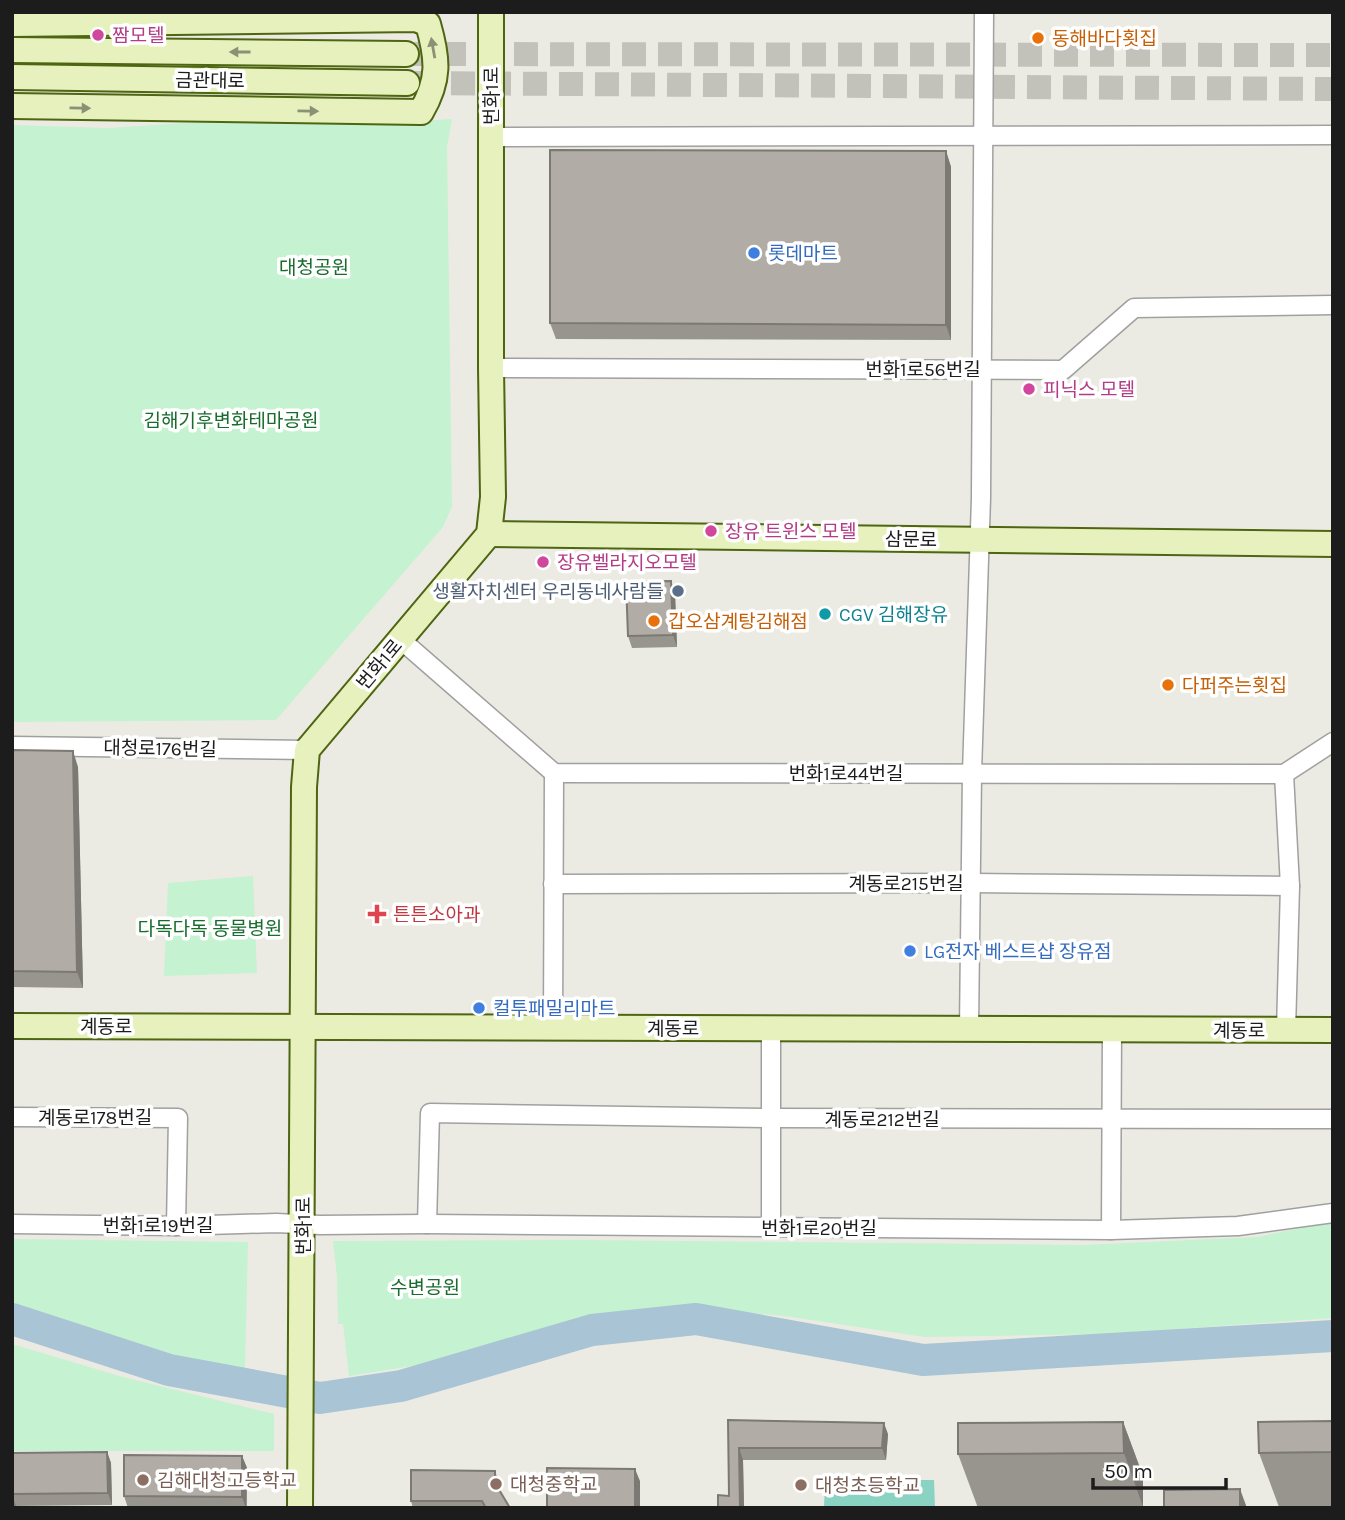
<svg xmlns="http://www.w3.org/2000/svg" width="1345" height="1520" font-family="Karla,'Noto Sans KR',sans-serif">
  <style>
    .park { fill: #c5f2d0 }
    .pitch { fill: #8ad2c2 }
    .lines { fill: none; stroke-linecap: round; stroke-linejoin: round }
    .river { stroke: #a9c4d5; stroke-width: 32 }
    .secondary-tunnel { stroke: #c2c2bb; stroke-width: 24; stroke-dasharray: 24 12; stroke-linecap: butt }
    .street-casing { stroke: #a0a0a0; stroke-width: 21 }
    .secondary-casing { stroke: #4e6512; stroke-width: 28 }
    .street { stroke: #fff; stroke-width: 18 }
    .secondary { stroke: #e6f1bd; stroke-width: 24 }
    .wall { fill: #98958f }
    .shaded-wall { fill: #7c7974 }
    .building { fill: #b1ada6; stroke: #7c7974; stroke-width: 2 }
    .oneway { fill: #8b9175 }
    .hotel-dot { fill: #d1479c; stroke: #fff; stroke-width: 2.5 }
    .food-dot { fill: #e8710a; stroke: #fff; stroke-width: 2.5 }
    .shop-dot { fill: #3f7fe0; stroke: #fff; stroke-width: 2.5 }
    .service-dot { fill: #5c6f8a; stroke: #fff; stroke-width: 2.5 }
    .culture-dot { fill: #0f9aa8; stroke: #fff; stroke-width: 2.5 }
    .health-dot { fill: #e0444e; stroke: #fff; stroke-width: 2.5 }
    .education-dot { fill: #8d6e63; stroke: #fff; stroke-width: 2.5 }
    .labels { text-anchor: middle; stroke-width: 7; stroke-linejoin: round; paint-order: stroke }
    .hotel-label { font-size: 19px; fill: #b23c85; stroke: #fff; text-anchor: start }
    .food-label { font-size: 19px; fill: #c56008; stroke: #fff; text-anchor: start }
    .street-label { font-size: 19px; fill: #1c1c1c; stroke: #fff }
    .shop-label { font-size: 19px; fill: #366cbe; stroke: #fff; text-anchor: start }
    .park-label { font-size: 19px; fill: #186c2d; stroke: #fff }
    .service-label { font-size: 19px; fill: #4e5e75; stroke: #fff; text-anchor: end }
    .culture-label { font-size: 19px; fill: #0d838f; stroke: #fff; text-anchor: start }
    .health-label { font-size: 19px; fill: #be3a42; stroke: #fff; text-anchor: start }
    .education-label { font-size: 19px; fill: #785e54; stroke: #fff; text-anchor: start }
  </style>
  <rect width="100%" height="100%" fill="#ecebe3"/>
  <g class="park">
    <polygon points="452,119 447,147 452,507 443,527 276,720 12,722 12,125 107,128 235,120 370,124"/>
    <polygon points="253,876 257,973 164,976 168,883"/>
    <polygon points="1333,1221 1333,1318 1108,1334 924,1337 785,1316 680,1307 610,1320 450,1360 349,1376 343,1324 338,1324 337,1277 333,1241 580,1240 1083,1245 1257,1237"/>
    <polygon points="12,1239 248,1242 245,1368 168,1357 12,1306"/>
    <polygon points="12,1344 123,1377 274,1414 274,1451 12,1451"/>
  </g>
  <polygon class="pitch" points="825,1480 934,1480 935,1508 824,1508"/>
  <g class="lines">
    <polyline class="river" points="12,1319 169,1370 320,1398 401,1386 592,1330 696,1319 923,1360 1333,1336"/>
    <g class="secondary-tunnel">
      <polyline points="406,54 1333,55"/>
      <polyline points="415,83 1333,89"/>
    </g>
    <defs>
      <g id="street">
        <polyline points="491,137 1333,135"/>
        <polyline points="491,368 1063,370 1134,308 1333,305"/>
        <polyline points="400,639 554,773 1284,774 1333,742"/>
        <polyline points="12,746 307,750"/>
        <polyline points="553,884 972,883 1290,886 1284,774"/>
        <polyline points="553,1028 554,773"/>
        <polyline points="969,1029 972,773 981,498 984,12"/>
        <polyline points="1286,1030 1290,886"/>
        <polyline points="12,1117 178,1118 176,1226"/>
        <polyline points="12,1224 176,1226 276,1223 320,1225 427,1224 1111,1230 1238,1226 1333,1213"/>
        <polyline points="427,1224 430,1113 771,1118 1333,1119"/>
        <polyline points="771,1227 771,1028"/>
        <polyline points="1111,1230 1112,1029"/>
      </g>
      <g id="secondary">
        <path d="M12 24 416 19 428 24C438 59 440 80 421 112L12 106"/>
        <polyline points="12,50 406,54"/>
        <polyline points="12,77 407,83"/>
        <polyline points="489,534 1333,544"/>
        <polyline points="12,1026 1333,1030"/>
        <polyline points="300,1508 304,787 307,750 489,534 493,497 491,368 491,12"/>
      </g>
    </defs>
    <use href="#street" class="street-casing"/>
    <use href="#secondary" class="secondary-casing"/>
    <use href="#street" class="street"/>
    <use href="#secondary" class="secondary"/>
  </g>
  <g class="wall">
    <polygon points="946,151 951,167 951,340 556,339 550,323"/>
    <polygon points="675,593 677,647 632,648 628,636"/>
    <polygon points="12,750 78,767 83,988 12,987"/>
    <polygon points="728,1420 888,1434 886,1460 743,1460 744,1508 718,1508 729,1496"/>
    <polygon points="1333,1421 1333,1507 1279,1507 1259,1453"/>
    <polygon points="1123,1422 1143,1476 1143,1507 978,1508 958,1454"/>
    <polygon points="107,1452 111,1463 112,1505 16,1506 16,1508 12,1508 12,1453"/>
    <polygon points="242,1456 247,1468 247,1508 128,1508 124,1496"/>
    <polygon points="499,1483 499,1490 510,1508 413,1508 411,1501"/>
  </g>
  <g class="shaded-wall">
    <polygon points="946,151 951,167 951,340 946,325"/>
    <polygon points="671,581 675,593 677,647 673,635"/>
    <polygon points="73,751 78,767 83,988 77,972"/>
    <polygon points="1123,1422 1143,1476 1143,1507 1124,1453"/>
    <polygon points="884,1423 888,1434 886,1460 882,1448"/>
    <polygon points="739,1448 743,1460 744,1508 740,1508"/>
    <polygon points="107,1452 111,1463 112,1505 108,1493"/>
    <polygon points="242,1456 247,1468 246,1508 242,1497"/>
    <polygon points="635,1469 640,1481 640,1508 635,1508"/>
    <polygon points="495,1471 499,1483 499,1495 495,1483"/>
    <polygon points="1240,1489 1247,1508 1240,1508"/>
    <polygon points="12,1495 16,1506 16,1508 12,1508"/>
  </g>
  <g class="building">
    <polygon points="550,150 946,151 946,325 550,323"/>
    <polygon points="671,581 673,635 628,636 626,582"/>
    <polygon points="12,750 73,751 77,972 12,971"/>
    <polygon points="728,1420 884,1423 882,1448 739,1448 740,1508 718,1508 718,1495 729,1496"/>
    <polygon points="1333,1421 1333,1452 1259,1453 1258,1422"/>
    <polygon points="1123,1422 1124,1453 958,1454 958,1423"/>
    <polygon points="107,1452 108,1493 12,1494 12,1453"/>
    <polygon points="124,1455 242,1456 242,1497 124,1496"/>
    <polygon points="547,1468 635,1469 635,1508 547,1508"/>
    <polygon points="411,1470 495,1471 495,1483 510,1508 486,1508 482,1501 411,1501"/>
    <polygon points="1240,1489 1240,1508 1164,1508 1164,1490"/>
  </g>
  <defs><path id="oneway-solid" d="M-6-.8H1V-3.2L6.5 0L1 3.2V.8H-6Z" transform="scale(1.75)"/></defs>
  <g class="oneway">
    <use href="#oneway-solid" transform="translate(433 48) rotate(-100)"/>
    <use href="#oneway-solid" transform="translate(240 52) rotate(180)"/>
    <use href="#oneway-solid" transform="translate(80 108) rotate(1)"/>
    <use href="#oneway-solid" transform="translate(308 111) rotate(1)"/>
  </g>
  <g class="hotel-dot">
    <circle cx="98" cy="35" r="7"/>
    <circle cx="1029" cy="389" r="7"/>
    <circle cx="711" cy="531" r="7"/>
    <circle cx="543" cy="562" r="7"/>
  </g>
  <g class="food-dot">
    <circle cx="1038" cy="38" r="7"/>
    <circle cx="654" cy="621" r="7"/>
    <circle cx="1168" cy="685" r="7"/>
  </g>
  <g class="shop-dot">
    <circle cx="754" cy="253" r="7"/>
    <circle cx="910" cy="951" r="7"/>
    <circle cx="479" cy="1008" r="7"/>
  </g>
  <circle class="service-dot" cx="678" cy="591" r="7"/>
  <circle class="culture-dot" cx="825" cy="614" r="7"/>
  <path class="health-dot" d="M373.5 903.5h7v7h7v7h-7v7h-7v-7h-7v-7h7z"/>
  <g class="education-dot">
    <circle cx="143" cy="1480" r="7"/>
    <circle cx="496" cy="1484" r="7"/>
    <circle cx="801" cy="1485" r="7"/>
  </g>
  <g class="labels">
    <g class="hotel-label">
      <text x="112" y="42">짬모텔</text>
      <text x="1043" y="396">피닉스 모텔</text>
      <text x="725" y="538">장유 트윈스 모텔</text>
      <text x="557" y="569">장유벨라지오모텔</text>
    </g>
    <g class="food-label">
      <text x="1052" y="45">동해바다횟집</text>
      <text x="668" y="628">갑오삼계탕김해점</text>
      <text x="1182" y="692">다퍼주는횟집</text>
    </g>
    <g class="street-label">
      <text transform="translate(210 80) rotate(1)" y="7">금관대로</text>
      <text transform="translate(491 96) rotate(-90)" y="7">번화1로</text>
      <text x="923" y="376">번화1로56번길</text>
      <text transform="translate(911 539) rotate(1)" y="7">삼문로</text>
      <text transform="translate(379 664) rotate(-50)" y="7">번화1로</text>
      <text transform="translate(160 748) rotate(1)" y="7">대청로176번길</text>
      <text x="846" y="780">번화1로44번길</text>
      <text x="906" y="890">계동로215번길</text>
      <text x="106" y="1033">계동로</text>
      <text x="673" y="1035">계동로</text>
      <text x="1239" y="1037">계동로</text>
      <text x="95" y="1124">계동로178번길</text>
      <text x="882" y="1126">계동로212번길</text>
      <text x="158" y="1232">번화1로19번길</text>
      <text transform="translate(303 1226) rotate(-90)" y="7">번화1로</text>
      <text x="819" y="1235">번화1로20번길</text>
    </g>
    <g class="shop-label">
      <text x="768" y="260">롯데마트</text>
      <text x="924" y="958">LG전자 베스트샵 장유점</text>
      <text x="493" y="1015">컬투패밀리마트</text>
    </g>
    <g class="park-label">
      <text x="314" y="274">대청공원</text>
      <text x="231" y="427">김해기후변화테마공원</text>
      <text x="210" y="935">다독다독 동물병원</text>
      <text x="425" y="1294">수변공원</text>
    </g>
    <g class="service-label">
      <text x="664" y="598">생활자치센터 우리동네사람들</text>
    </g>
    <g class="culture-label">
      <text x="839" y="621">CGV 김해장유</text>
    </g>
    <g class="health-label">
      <text x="393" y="921">튼튼소아과</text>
    </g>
    <g class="education-label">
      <text x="157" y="1487">김해대청고등학교</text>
      <text x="510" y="1491">대청중학교</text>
      <text x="815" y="1492">대청초등학교</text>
    </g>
  </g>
  <rect width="1345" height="1520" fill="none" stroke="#1c1c1c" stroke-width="28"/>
  <path d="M1093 1478v10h133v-10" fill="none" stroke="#1c1c1c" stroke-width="3.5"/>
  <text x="1104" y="1478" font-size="21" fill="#1c1c1c" stroke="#ffffff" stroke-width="5" paint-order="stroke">50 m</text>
</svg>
